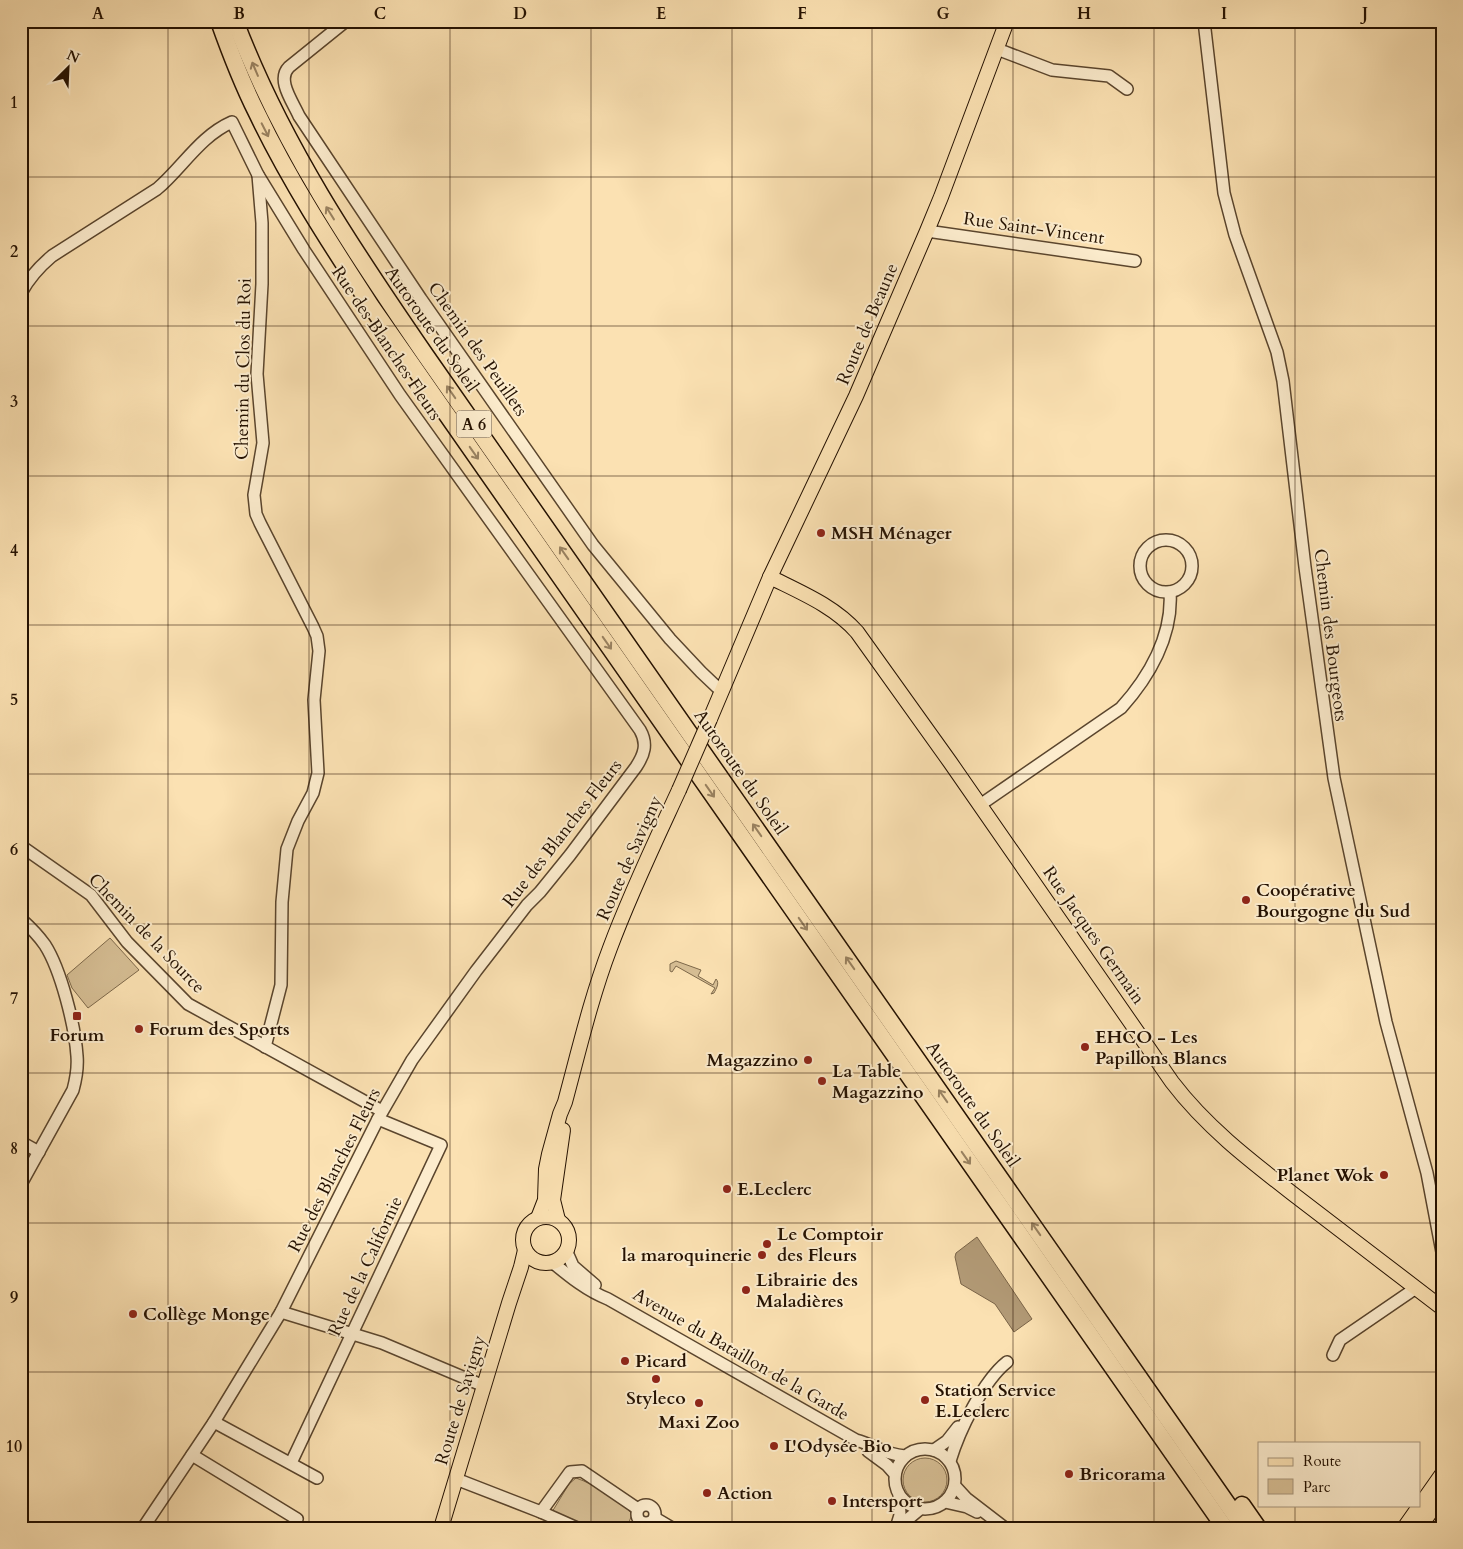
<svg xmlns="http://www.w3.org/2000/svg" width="1463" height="1549" font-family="Cardo,serif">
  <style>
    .green { fill: #d6be94; stroke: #7d684a }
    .water { fill: #b29a76; stroke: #796347 }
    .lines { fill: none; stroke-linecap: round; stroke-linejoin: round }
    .minor-casing { stroke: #5a452d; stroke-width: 14 }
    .major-casing { stroke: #241101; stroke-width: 16 }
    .highway-casing { stroke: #241101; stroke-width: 19 }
    .minor { stroke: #fceccd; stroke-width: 11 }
    .major { stroke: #fbe1b2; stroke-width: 14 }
    .highway { stroke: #fbe1b2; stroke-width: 16 }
    .major-bridge-casing { stroke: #241101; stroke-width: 16; stroke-linecap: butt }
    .major-bridge { stroke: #fbe1b2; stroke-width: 14 }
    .oneway { stroke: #9a8362 }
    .grid { fill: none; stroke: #241101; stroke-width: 1; stroke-opacity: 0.55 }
    .poi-dot { fill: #8f2418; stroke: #fceccd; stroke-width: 2 }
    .labels { text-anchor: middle; stroke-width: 4; stroke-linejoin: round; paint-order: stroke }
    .shield { fill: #fceccd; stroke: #65533e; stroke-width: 1 }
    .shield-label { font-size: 16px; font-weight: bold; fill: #241101 }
    .street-label { font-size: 18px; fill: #241101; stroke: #fceccd }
    .poi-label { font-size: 18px; font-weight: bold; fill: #241101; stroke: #fceccd; text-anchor: start }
    .neatline { fill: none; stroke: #241101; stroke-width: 2 }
    .grid-label { font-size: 16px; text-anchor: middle; font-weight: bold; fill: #241101 }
  </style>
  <rect width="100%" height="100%" fill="#fbe1b2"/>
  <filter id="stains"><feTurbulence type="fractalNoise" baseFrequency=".004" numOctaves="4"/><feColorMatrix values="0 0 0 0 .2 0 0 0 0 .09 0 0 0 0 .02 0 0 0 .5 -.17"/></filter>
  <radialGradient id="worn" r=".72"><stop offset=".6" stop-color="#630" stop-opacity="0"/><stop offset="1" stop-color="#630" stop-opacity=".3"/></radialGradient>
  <g class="green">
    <polygon points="110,938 139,970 88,1008 72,988 67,975"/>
    <path d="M676 961 701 970 698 976 713 985 716 979C720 983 716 989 714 993L711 994 715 988 676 966 672 972 670 971V964Z"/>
    <circle cx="925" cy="1480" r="22"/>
    <path d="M576 1478C594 1484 620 1500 632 1514L627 1528H583L552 1512 569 1484Z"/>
  </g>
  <polygon class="water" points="977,1237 1032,1319 1014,1332 995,1304 961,1284 955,1257 956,1253"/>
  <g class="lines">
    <defs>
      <g id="minor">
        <path d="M346 21 289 67C276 80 293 102 299 116L421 299 593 545 670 639 701 672 721 691"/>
        <polyline points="1204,21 1224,193 1235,235 1277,352 1283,381 1305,567 1334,778 1386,1022 1427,1173 1442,1252"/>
        <polyline points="997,49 1052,70 1109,76 1127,89"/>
        <polyline points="927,231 1135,261"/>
        <path d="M21 293C29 278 39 267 52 256L157 189C182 168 200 136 232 122L258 175 262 223V284L257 374 263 443 254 495 256 514 260 523 313 627 317 636 319 651 314 700 318 773 313 793 298 821 287 849 282 902 281 985 265 1047"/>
        <circle cx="1166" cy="566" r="26"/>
        <path d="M980 805 1121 708C1149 677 1173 636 1170 592"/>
        <polyline points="21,846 91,895 127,942 188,1004 382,1111"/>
        <path d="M21 919C30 927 38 935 45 945 61 970 75 1026 77 1056 78 1068 76 1079 73 1090L21 1184"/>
        <polyline points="21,1142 39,1152"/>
        <polyline points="566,1250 573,1266 595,1285"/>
        <path d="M552 1262C569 1276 587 1291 608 1299L856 1440C875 1445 883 1454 905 1456"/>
        <polyline points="281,1312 382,1343 484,1386"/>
        <polyline points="1333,1355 1340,1340 1416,1288"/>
        <polyline points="214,1422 317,1478"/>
        <circle cx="925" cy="1479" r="30"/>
        <polyline points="934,1450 947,1441 958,1427"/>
        <polyline points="868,1451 887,1465 895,1474"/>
        <polyline points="192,1455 297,1519 294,1528"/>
        <path d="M950 1461C959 1431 983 1381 1007 1362"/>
        <polyline points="291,1463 441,1145 378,1119"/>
        <polyline points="456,1479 541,1512 570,1472 582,1471 638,1509"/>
        <polyline points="955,1486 966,1498 1005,1528"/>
        <polyline points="945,1502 967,1507 977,1512"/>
        <circle cx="646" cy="1514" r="9"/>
        <polyline points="541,1512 577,1528"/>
        <polyline points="655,1518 672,1528"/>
        <path d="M143 1528 214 1422 281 1312 378 1119 412 1060 476 971 527 905 540 892 570 855 636 767C644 755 648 744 640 730L400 395 304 250 258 175"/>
        <polyline points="896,1528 900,1515 899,1496"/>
        <polyline points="901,1528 908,1519 920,1509"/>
      </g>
      <g id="major">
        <path d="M770 577C802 593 834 606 857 632L950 762 1172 1082C1207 1128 1252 1162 1297 1197 1345 1234 1394 1271 1442 1308"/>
        <polyline points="710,719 770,577 856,396 927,231 941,197 1007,21"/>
        <circle cx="546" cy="1240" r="23"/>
        <path d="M538 1218 545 1200 546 1169 549 1154 560 1114 565 1102C579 1050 591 998 610 948 630 894 655 842 679 790"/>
        <polyline points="558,1220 553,1200 563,1130"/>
        <polyline points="441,1528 509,1303 521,1267 525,1250"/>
        <polyline points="1404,1528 1442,1474"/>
        <polyline points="1419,1528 1442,1496"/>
      </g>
      <g id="highway">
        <path d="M219 21C230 52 242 83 257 113 289 180 330 243 371 306L1225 1528"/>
        <path d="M235 21C281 143 353 250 426 356L1244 1528"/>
        <polyline points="1242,1505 1258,1528"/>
      </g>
    </defs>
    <use href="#minor" class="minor-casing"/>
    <use href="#major" class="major-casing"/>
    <use href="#highway" class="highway-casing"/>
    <use href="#minor" class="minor"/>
    <use href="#major" class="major"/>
    <use href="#highway" class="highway"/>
    <defs>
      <polyline id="major-bridge" points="679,790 710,719"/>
    </defs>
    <use href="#major-bridge" class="major-bridge-casing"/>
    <use href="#major-bridge" class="major-bridge"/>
  </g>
  <defs><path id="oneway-shaft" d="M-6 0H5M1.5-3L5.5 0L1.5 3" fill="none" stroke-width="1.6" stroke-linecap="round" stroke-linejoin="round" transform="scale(1.25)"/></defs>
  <g class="oneway">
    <use href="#oneway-shaft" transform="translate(255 69) rotate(-113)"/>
    <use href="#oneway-shaft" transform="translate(265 130) rotate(63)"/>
    <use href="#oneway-shaft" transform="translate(330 213) rotate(-122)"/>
    <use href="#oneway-shaft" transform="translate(451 392) rotate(-125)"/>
    <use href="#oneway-shaft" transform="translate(474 453) rotate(55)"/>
    <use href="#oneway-shaft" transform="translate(564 553) rotate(-125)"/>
    <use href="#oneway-shaft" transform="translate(607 643) rotate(55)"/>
    <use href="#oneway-shaft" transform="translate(710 791) rotate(55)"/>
    <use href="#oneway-shaft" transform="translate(757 830) rotate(-125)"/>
    <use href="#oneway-shaft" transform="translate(803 924) rotate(55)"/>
    <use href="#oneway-shaft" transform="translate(850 963) rotate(-125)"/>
    <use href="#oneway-shaft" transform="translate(943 1096) rotate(-125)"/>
    <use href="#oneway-shaft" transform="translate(966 1158) rotate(55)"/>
    <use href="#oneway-shaft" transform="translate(1036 1229) rotate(-125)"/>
  </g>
  <path class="grid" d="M168 21V1528M309 21V1528M450 21V1528M591 21V1528M732 21V1528M872 21V1528M1013 21V1528M1154 21V1528M1295 21V1443M21 177H1442M21 326H1442M21 476H1442M21 625H1442M21 774H1442M21 924H1442M21 1073H1442M21 1223H1442M21 1372H1442M1295 1505V1528"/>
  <g class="poi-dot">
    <circle cx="821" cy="533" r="5"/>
    <circle cx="1246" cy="900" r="5"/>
    <rect x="72" y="1011" width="10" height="10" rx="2.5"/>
    <circle cx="139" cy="1029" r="5"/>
    <circle cx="1085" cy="1047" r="5"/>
    <circle cx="808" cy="1060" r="5"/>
    <circle cx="822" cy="1081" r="5"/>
    <circle cx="1384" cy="1175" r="5"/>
    <circle cx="727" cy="1189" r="5"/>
    <circle cx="767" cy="1244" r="5"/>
    <circle cx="762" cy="1255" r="5"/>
    <circle cx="746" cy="1290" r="5"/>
    <circle cx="133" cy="1314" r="5"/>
    <circle cx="625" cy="1361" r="5"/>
    <circle cx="656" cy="1379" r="5"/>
    <circle cx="925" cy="1400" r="5"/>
    <circle cx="699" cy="1403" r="5"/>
    <circle cx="774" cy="1446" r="5"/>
    <circle cx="1069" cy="1474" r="5"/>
    <circle cx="707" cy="1493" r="5"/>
    <circle cx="832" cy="1501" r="5"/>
  </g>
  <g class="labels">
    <rect class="shield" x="456.5" y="410.5" width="35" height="27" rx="4"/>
    <g class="shield-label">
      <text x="474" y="430">A 6</text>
    </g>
    <g class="street-label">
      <text transform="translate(1034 228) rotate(8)" y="6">Rue Saint-Vincent</text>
      <text transform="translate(867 324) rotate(-67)" y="6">Route de Beaune</text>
      <text transform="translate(432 329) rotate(55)" y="6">Autoroute du Soleil</text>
      <text transform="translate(387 343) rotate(56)" y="6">Rue des Blanches Fleurs</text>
      <text transform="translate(478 349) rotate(55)" y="6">Chemin des Peuillets</text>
      <text transform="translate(243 369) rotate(-89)" y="6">Chemin du Clos du Roi</text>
      <text transform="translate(1331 635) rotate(83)" y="6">Chemin des Bourgeots</text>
      <text transform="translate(741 772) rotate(55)" y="6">Autoroute du Soleil</text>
      <text transform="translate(562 833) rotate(-52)" y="6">Rue des Blanches Fleurs</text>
      <text transform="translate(629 858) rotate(-66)" y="6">Route de Savigny</text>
      <text transform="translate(147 933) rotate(46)" y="6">Chemin de la Source</text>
      <text transform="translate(1094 935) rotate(55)" y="6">Rue Jacques Germain</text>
      <text transform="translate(973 1104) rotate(55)" y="6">Autoroute du Soleil</text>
      <text transform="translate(334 1170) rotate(-63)" y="6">Rue des Blanches Fleurs</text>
      <text transform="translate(365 1266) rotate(-65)" y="6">Rue de la Californie</text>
      <text transform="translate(741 1354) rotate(30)" y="6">Avenue du Bataillon de la Garde</text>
      <text transform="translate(460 1400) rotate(-73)" y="6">Route de Savigny</text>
    </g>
    <g class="poi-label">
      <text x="831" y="539">MSH Ménager</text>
      <text x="1256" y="896">Coopérative<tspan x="1256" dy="21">Bourgogne du Sud</tspan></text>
      <text x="149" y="1035">Forum des Sports</text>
      <text x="77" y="1041" text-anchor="middle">Forum</text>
      <text x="1095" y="1043">EHCO - Les<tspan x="1095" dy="21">Papillons Blancs</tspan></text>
      <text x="798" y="1066" text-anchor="end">Magazzino</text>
      <text x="832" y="1077">La Table<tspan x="832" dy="21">Magazzino</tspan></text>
      <text x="1374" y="1181" text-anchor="end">Planet Wok</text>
      <text x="737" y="1195">E.Leclerc</text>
      <text x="777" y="1240">Le Comptoir<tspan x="777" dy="21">des Fleurs</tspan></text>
      <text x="752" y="1261" text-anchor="end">la maroquinerie</text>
      <text x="756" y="1286">Librairie des<tspan x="756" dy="21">Maladières</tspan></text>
      <text x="143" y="1320">Collège Monge</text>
      <text x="635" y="1367">Picard</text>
      <text x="935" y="1396">Station Service<tspan x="935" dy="21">E.Leclerc</tspan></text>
      <text x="656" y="1404" text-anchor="middle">Styleco</text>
      <text x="699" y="1428" text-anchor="middle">Maxi Zoo</text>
      <text x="784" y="1452">L'Odysée Bio</text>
      <text x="1079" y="1480">Bricorama</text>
      <text x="717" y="1499">Action</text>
      <text x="842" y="1507">Intersport</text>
    </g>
  </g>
  <rect width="1463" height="1549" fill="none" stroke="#fbe1b2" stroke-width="55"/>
  <rect x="1258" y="1442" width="162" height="65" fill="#fceccd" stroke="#a6947b"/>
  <rect x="1268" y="1458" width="25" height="8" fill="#fbe1b2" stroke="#a6947b"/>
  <text x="1303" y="1466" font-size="15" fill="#241101">Route</text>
  <rect x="1268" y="1479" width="25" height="15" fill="#d6be94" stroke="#a6947b"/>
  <text x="1303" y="1492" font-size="15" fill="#241101">Parc</text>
  <g transform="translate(68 68) rotate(24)" stroke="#fceccd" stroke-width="4" paint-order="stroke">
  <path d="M0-4L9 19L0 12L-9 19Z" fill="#241101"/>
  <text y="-8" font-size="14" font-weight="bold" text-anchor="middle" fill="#241101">N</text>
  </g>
  <rect x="28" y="28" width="1408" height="1494" class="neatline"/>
  <g class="grid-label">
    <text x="98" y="19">A</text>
    <text x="239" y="19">B</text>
    <text x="380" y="19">C</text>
    <text x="520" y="19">D</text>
    <text x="661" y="19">E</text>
    <text x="802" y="19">F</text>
    <text x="943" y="19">G</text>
    <text x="1084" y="19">H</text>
    <text x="1224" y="19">I</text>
    <text x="1365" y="19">J</text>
    <text x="14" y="108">1</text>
    <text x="14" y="257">2</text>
    <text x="14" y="407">3</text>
    <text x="14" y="556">4</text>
    <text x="14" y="705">5</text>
    <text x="14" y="855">6</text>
    <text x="14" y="1004">7</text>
    <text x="14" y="1154">8</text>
    <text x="14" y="1303">9</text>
    <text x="14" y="1452">10</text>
  </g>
  <rect width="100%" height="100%" filter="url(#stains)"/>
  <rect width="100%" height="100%" fill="url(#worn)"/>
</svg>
